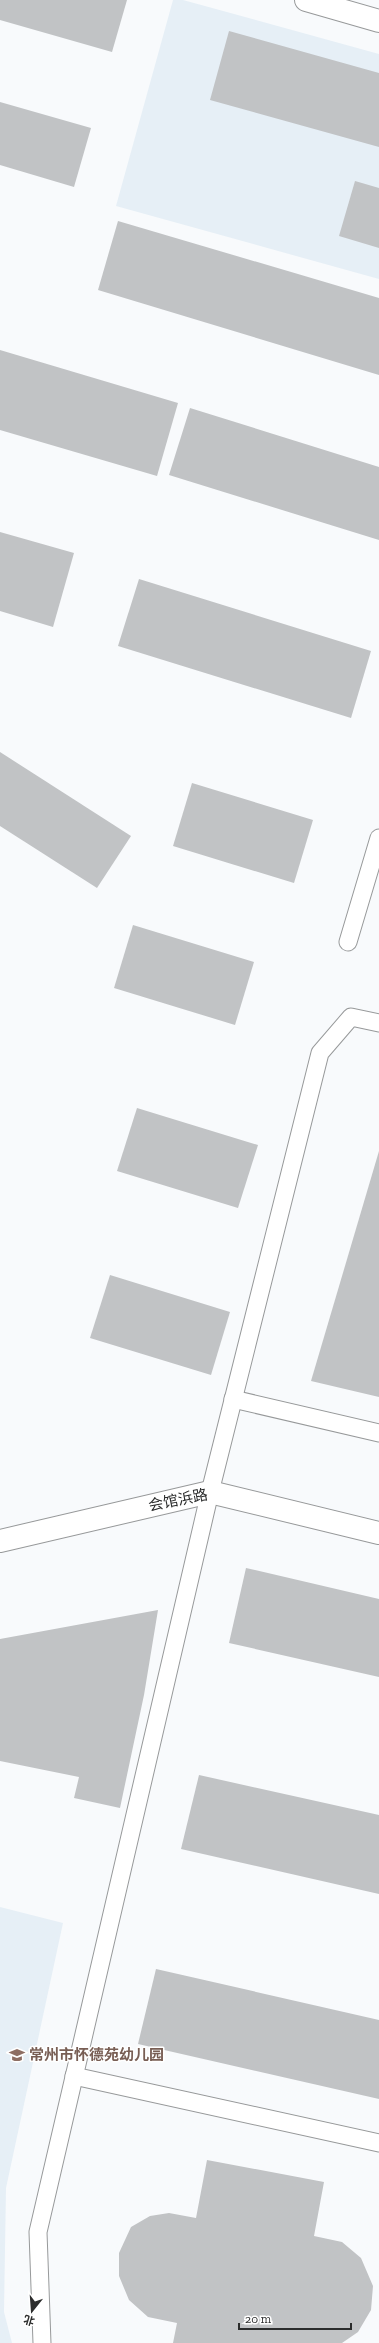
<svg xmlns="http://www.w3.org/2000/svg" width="379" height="2343" font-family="'Zilla Slab','Noto Sans SC',serif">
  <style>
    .built { fill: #e6eff6 }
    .building { fill: #c1c3c5 }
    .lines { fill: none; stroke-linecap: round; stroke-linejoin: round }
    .service-casing { stroke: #97999a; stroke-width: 19 }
    .minor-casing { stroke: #97999a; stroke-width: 24 }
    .tertiary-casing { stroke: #97999a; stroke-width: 24 }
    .service { stroke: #fff; stroke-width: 17 }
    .minor { stroke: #fff; stroke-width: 22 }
    .tertiary { stroke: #fff; stroke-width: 22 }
    .labels { text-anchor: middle; stroke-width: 3; stroke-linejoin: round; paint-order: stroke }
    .street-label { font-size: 15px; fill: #2b2c2c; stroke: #fff }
    .education-label { font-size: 15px; font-weight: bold; fill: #785e54; stroke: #fff; text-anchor: start }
  </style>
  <rect width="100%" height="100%" fill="#f8fafc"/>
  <g class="built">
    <polygon points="173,0 183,0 379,54 379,279 116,206"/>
    <polygon points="0,1907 63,1923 6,2188 4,2312 12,2343 0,2343"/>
  </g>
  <g class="building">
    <polygon points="0,0 127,0 112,52 0,20"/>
    <polygon points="229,31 379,73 379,147 210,100"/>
    <polygon points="0,102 91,128 74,187 0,165"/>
    <polygon points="355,181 379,188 379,248 339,236"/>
    <polygon points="118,221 379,298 379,375 98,290"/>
    <polygon points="0,350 178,403 157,476 0,430"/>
    <polygon points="190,408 379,467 379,540 169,475"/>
    <polygon points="0,532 74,553 53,627 0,611"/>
    <polygon points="139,579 371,651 351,718 118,646"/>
    <polygon points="0,752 131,836 97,888 0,826"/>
    <polygon points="192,783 313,820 294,883 173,846"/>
    <polygon points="133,925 254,962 235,1025 114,988"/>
    <polygon points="137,1108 258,1145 238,1208 117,1171"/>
    <polygon points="379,1151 379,1397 311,1381"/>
    <polygon points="110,1275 230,1312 211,1375 90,1338"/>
    <polygon points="246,1568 379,1599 379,1677 229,1643"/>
    <polygon points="158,1610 144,1695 120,1808 74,1798 79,1777 0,1761 0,1639"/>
    <polygon points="199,1775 379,1815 379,1894 181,1849"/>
    <polygon points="156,1969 379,2020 379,2099 138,2044"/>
    <polygon points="207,2160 324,2182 314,2236 342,2242 361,2258 373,2286 371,2310 358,2332 342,2343 173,2343 177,2323 148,2317 129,2300 119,2276 119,2253 131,2227 150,2216 169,2213 196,2218"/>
  </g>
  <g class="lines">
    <defs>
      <g id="service">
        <polyline points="348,942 379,838"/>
        <polyline points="233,1399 379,1433"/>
        <polyline points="74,2076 379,2143"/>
        <polyline points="42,2343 38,2232 210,1492 320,1053 351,1017 379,1023"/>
      </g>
      <polyline id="minor" points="306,0 379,21"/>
      <polyline id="tertiary" points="0,1541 210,1492 379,1533"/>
    </defs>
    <use href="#service" class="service-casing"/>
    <use href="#minor" class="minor-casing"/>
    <use href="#tertiary" class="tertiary-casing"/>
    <use href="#service" class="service"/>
    <use href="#minor" class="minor"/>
    <use href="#tertiary" class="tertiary"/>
  </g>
  <defs>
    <symbol id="school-bare" viewBox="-9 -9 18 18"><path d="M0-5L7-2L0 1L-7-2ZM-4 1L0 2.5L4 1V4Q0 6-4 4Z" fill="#8d6e63" stroke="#fff" stroke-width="2.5" paint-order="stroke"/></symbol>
  </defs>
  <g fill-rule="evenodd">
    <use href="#school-bare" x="6" y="2044" width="22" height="22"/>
  </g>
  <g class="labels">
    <g class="street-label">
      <text transform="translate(178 1500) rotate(-11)" y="5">会馆浜路</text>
    </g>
    <g class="education-label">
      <text x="29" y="2060">常州市怀德苑幼儿园</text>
    </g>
  </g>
  <g transform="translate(32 2311) rotate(197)" stroke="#ffffff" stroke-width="3" paint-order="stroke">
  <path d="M0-3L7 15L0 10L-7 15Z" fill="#2b2c2c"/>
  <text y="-6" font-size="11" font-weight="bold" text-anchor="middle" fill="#2b2c2c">北</text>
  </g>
  <path d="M239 2323v6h112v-6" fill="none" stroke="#2b2c2c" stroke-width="2"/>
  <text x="245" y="2323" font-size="12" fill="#2b2c2c" stroke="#ffffff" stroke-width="3" paint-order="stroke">20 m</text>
</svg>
